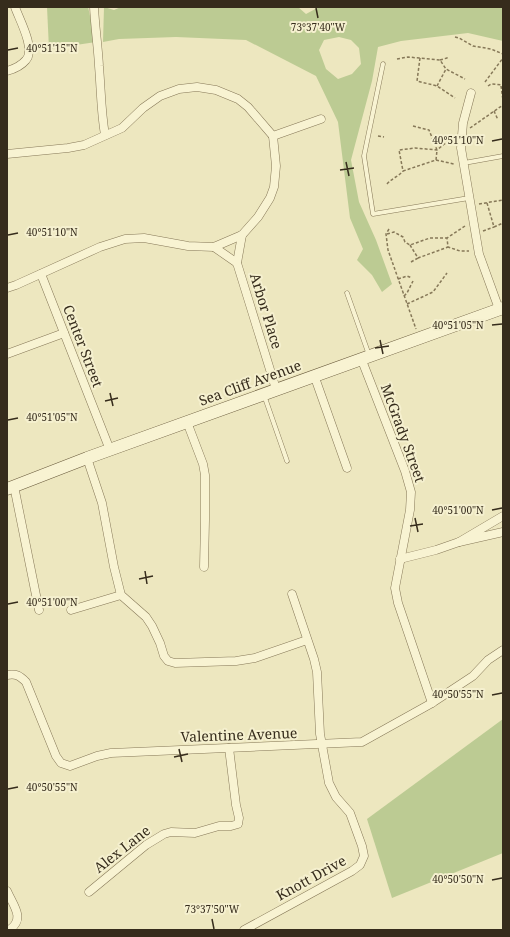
<svg xmlns="http://www.w3.org/2000/svg" width="510" height="937" font-family="'Noto Serif',serif">
  <style>
    .green { fill: #bccb93; fill-rule: evenodd }
    .lines { fill: none; stroke-linecap: round; stroke-linejoin: round }
    .lane-casing { stroke: #867858; stroke-width: 5 }
    .street-casing { stroke: #867858; stroke-width: 9 }
    .secondary-casing { stroke: #68593b; stroke-width: 13 }
    .path { stroke: #867858; stroke-width: 1.5; stroke-dasharray: 3 2; stroke-linecap: butt }
    .lane { stroke: #f8f3d2; stroke-width: 4 }
    .street { stroke: #f8f3d2; stroke-width: 8 }
    .secondary { stroke: #f8f3d2; stroke-width: 12 }
    .ticks { fill: none; stroke: #362c1c; stroke-width: 1.5 }
    .labels { text-anchor: middle; stroke-width: 4; stroke-linejoin: round; paint-order: stroke }
    .street-label { font-size: 14px; fill: #362c1c; stroke: #f5f0cf }
    .ticks-label { font-size: 10px; text-anchor: middle; fill: #362c1c; stroke: #f5f0cf; stroke-width: 4; stroke-linejoin: round; paint-order: stroke }
  </style>
  <rect width="100%" height="100%" fill="#ede7bf"/>
  <g class="green">
    <polygon points="47,7 88,7 96,42 49,49"/>
    <path d="M104 7 114 10 121 7H298L306 14 319 7H503V41L468 33 401 41 378 47 372 81 351 160 359 202 376 240 392 284 382 292 372 275 357 260 363 249 350 218 338 122 316 76 246 40 176 37 119 39 103 42ZM339 37 351 40 359 48 361 64 352 74 338 79 326 69 319 50 324 40Z"/>
    <polygon points="503,719 503,853 392,898 367,819"/>
  </g>
  <g class="lines">
    <defs>
      <g id="lane">
        <polyline points="383,64 364,156 373,214 469,198"/>
        <polyline points="464,163 503,156"/>
        <polyline points="347,293 369,355"/>
        <polyline points="264,395 287,461"/>
      </g>
      <g id="street">
        <path d="M94 7C95 27 98 47 99 66 101 90 101 112 105 135"/>
        <path d="M7 71C14 69 21 66 26 60 36 49 19 19 15 7"/>
        <polyline points="471,93 463,123 461,148 479,254 499,309"/>
        <polyline points="273,136 321,119"/>
        <polyline points="7,154 68,148 84,145 122,128 143,108 160,96 179,89 197,87 216,90 238,99 248,107 273,136"/>
        <polyline points="214,247 237,263 276,389"/>
        <polyline points="237,263 242,235"/>
        <polyline points="41,274 110,450"/>
        <polyline points="7,288 16,285 100,247 125,239 144,238 188,246 214,247 242,235 258,217 270,198 274,187 276,166 273,136"/>
        <polyline points="7,354 64,333"/>
        <polyline points="361,358 405,471 411,492 410,510 395,588 398,603 432,703"/>
        <polyline points="314,375 347,468"/>
        <polyline points="187,422 203,464 205,475 205,520 204,567"/>
        <polyline points="87,458 102,503 114,567 121,595 146,617 152,626 160,643 164,656 168,661 175,663 236,661 255,658 307,640"/>
        <polyline points="14,486 39,610"/>
        <polyline points="503,516 459,542 503,532"/>
        <polyline points="400,559 436,550 459,542"/>
        <polyline points="71,610 121,595"/>
        <path d="M7 675C16 673 20 676 26 682L56 756 61 763 70 766 97 756 111 753 362 742 432 703 473 676 488 660 503 650"/>
        <path d="M7 891C13 905 26 919 9 930"/>
        <polyline points="89,892 146,845 164,834 171,832 195,833 219,826 231,826 238,824 239,818 236,805 229,748"/>
        <polyline points="244,930 352,871 360,865 364,856 362,846 350,813 336,797 329,783 320,734 317,672 314,659 292,594"/>
      </g>
      <polyline id="secondary" points="7,489 87,458 503,308"/>
    </defs>
    <use href="#lane" class="lane-casing"/>
    <use href="#street" class="street-casing"/>
    <use href="#secondary" class="secondary-casing"/>
    <g class="path">
      <polyline points="455,37 459,38 473,46 491,49 503,54"/>
      <polyline points="420,58 417,81 437,86 455,98"/>
      <polyline points="397,59 408,57 440,60 446,69 465,79"/>
      <polyline points="440,60 447,58 447,56"/>
      <polyline points="485,82 503,58"/>
      <polyline points="437,86 446,69"/>
      <polyline points="488,86 491,84 503,85"/>
      <polyline points="501,86 503,100"/>
      <polyline points="494,111 498,120"/>
      <polyline points="413,126 429,130 437,150 436,160 403,171 399,150 415,148 437,150 448,141 452,141"/>
      <polyline points="470,128 503,105"/>
      <polyline points="378,136 384,137"/>
      <polyline points="436,160 454,164"/>
      <path d="M387 184C392 178 398 177 403 171"/>
      <polyline points="487,203 494,227 503,223"/>
      <polyline points="479,204 503,200"/>
      <polyline points="465,226 447,238 448,247 460,251 469,251"/>
      <polyline points="389,229 386,234 388,250 416,329"/>
      <polyline points="483,231 494,227"/>
      <polyline points="387,234 394,232 403,237 405,242 410,245 430,238 447,238"/>
      <polyline points="410,245 418,258 448,247"/>
      <polyline points="411,262 418,258"/>
      <polyline points="398,279 407,276 412,278"/>
      <polyline points="404,296 407,293 413,281"/>
      <polyline points="407,304 433,292 447,273"/>
    </g>
    <use href="#lane" class="lane"/>
    <use href="#street" class="street"/>
    <use href="#secondary" class="secondary"/>
  </g>
  <path class="ticks" d="M316 8 318 18M8 50 18 48M492 141 502 139M346 162 349 176M340 170 354 168M8 235 18 233M492 325 502 324M380 340 383 354M375 348 389 346M110 393 113 406M105 401 118 398M8 420 18 418M492 510 502 508M415 518 418 532M410 526 423 524M145 571 147 584M139 579 153 576M8 604 18 602M492 695 502 693M179 749 182 762M174 757 188 754M8 789 18 787M492 880 502 878M212 919 214 929"/>
  <g class="labels">
    <g class="street-label">
      <text transform="translate(266 311) rotate(73)" y="5">Arbor Place</text>
      <text transform="translate(83 346) rotate(69)" y="5">Center Street</text>
      <text transform="translate(250 383) rotate(-20)" y="5">Sea Cliff Avenue</text>
      <text transform="translate(403 433) rotate(70)" y="5">McGrady Street</text>
      <text transform="translate(239 735) rotate(-2)" y="5">Valentine Avenue</text>
      <text transform="translate(122 849) rotate(-38)" y="5">Alex Lane</text>
      <text transform="translate(311 878) rotate(-29)" y="5">Knott Drive</text>
    </g>
  </g>
  <g class="ticks-label">
    <text x="318" y="31">73°37'40"W</text>
    <text x="52" y="52">40°51'15"N</text>
    <text x="458" y="144">40°51'10"N</text>
    <text x="52" y="236">40°51'10"N</text>
    <text x="458" y="329">40°51'05"N</text>
    <text x="52" y="421">40°51'05"N</text>
    <text x="458" y="514">40°51'00"N</text>
    <text x="52" y="606">40°51'00"N</text>
    <text x="458" y="698">40°50'55"N</text>
    <text x="52" y="791">40°50'55"N</text>
    <text x="458" y="883">40°50'50"N</text>
    <text x="212" y="913">73°37'50"W</text>
  </g>
  <rect width="510" height="937" fill="none" stroke="#362c1c" stroke-width="16"/>
</svg>
